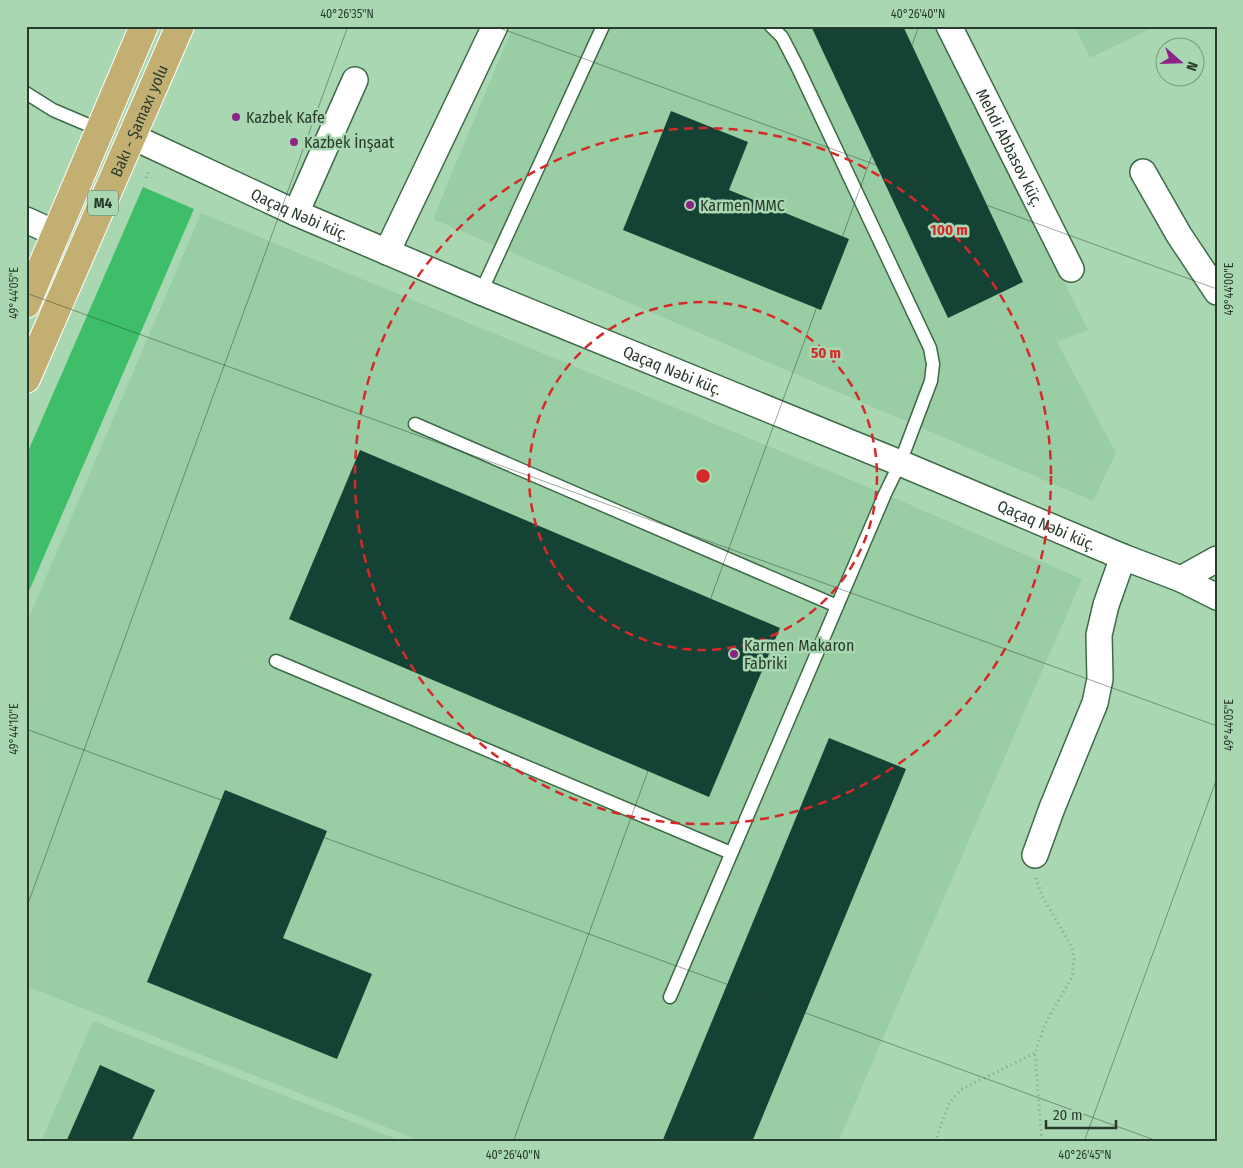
<svg xmlns="http://www.w3.org/2000/svg" width="1243" height="1168" font-family="'Fira Sans Condensed',sans-serif">
  <style>
    .built { fill: #99cda4 }
    .green { fill: #3ebe68 }
    .building { fill: #144335 }
    .lines { fill: none; stroke-linecap: round; stroke-linejoin: round }
    .service-casing { stroke: #3f6a49; stroke-width: 15 }
    .minor-casing { stroke: #3f6a49; stroke-width: 28 }
    .trunk-casing { stroke: #fff; stroke-width: 30 }
    .path { stroke: #80a688; stroke-width: 3; stroke-dasharray: 1 4; stroke-linecap: butt }
    .service { stroke: #fff; stroke-width: 12 }
    .minor { stroke: #fff; stroke-width: 25 }
    .trunk { stroke: #c4af73; stroke-width: 28 }
    .ticks { fill: none; stroke: #293b2c; stroke-width: 1; stroke-opacity: 0.45 }
    .ring { fill: none; stroke: #d62828; stroke-width: 2.5; stroke-dasharray: 9 6 }
    .poi-dot { fill: #8d2387; stroke: #a9d7b2; stroke-width: 2 }
    .labels { text-anchor: middle; stroke-width: 5; stroke-linejoin: round; paint-order: stroke }
    .shield { fill: #a9d7b2; stroke: #4f6a54; stroke-width: 1 }
    .shield-label { font-size: 15px; font-weight: bold; fill: #293b2c }
    .poi-label { font-size: 16px; fill: #293b2c; stroke: #a9d7b2; text-anchor: start }
    .street-label { font-size: 16px; fill: #293b2c; stroke: #a9d7b2 }
    .centre { fill: #d62828; stroke: #a9d7b2; stroke-width: 2.5 }
    .ring-label { font-size: 15px; text-anchor: middle; font-weight: bold; fill: #d62828; stroke: #a9d7b2; stroke-width: 5; stroke-linejoin: round; paint-order: stroke }
    .neatline { fill: none; stroke: #293b2c; stroke-width: 2 }
    .ticks-label { font-size: 12px; text-anchor: middle; fill: #293b2c }
  </style>
  <rect width="100%" height="100%" fill="#a9d7b2"/>
  <g class="built">
    <polygon points="513,26 937,26 1088,330 1057,342 1116,453 1093,501 433,219"/>
    <polygon points="1074,26 1156,26 1090,58"/>
    <polygon points="201,213 885,494 1082,579 838,1142 424,1142 26,986 26,624"/>
    <polygon points="93,1021 404,1142 41,1142"/>
  </g>
  <polygon class="green" points="143,187 194,209 26,598 26,456"/>
  <g class="building">
    <polygon points="811,26 903,26 1023,282 948,318"/>
    <polygon points="671,111 748,142 729,190 849,239 821,310 623,230"/>
    <polygon points="360,450 780,628 709,797 289,619"/>
    <polygon points="829,738 906,769 752,1142 662,1142"/>
    <polygon points="225,790 327,831 283,938 372,974 337,1059 147,982"/>
    <polygon points="100,1065 155,1090 131,1142 66,1142"/>
  </g>
  <g class="lines">
    <defs>
      <g id="service">
        <polyline points="26,93 53,110 100,130"/>
        <polyline points="481,292 603,26"/>
        <polyline points="415,424 837,606"/>
        <polyline points="276,661 731,853"/>
        <polyline points="670,997 885,494 900,463 931,381 933,364 930,348 797,66 782,37 771,26"/>
      </g>
      <g id="minor">
        <path id="s1" d="M949 26 1071 269"/>
        <path id="s2" d="M131 136 296 213 481 292 900 463 1123 557 1181 579 1217 559"/>
        <polyline points="1143,172 1179,235 1217,292"/>
        <polyline points="296,213 355,80"/>
        <polyline points="26,220 57,234"/>
        <polyline points="387,252 495,26"/>
        <polyline points="1181,579 1217,597"/>
        <polyline points="1035,855 1052,808 1095,703 1100,679 1099,635 1106,605 1123,557"/>
      </g>
      <g id="trunk">
        <polyline points="26,304 144,26"/>
        <path id="s3" d="M26 379 180 26"/>
      </g>
    </defs>
    <use href="#service" class="service-casing"/>
    <use href="#minor" class="minor-casing"/>
    <use href="#trunk" class="trunk-casing"/>
    <g class="path">
      <polyline points="146,178 149,170"/>
      <polyline points="1036,878 1042,896 1072,947 1074,959 1072,977 1045,1024 1035,1053 1042,1142"/>
      <polyline points="935,1142 949,1103 962,1089 1035,1053"/>
    </g>
    <use href="#service" class="service"/>
    <use href="#minor" class="minor"/>
    <use href="#trunk" class="trunk"/>
  </g>
  <path class="ticks" d="M494 26 1217 289M26 293 1217 726M26 729 1160 1142M26 909 348 26M513 1142 919 26M1084 1142 1217 778"/>
  <g class="ring">
    <circle cx="703" cy="476" r="174"/>
    <circle cx="703" cy="476" r="348"/>
  </g>
  <g class="poi-dot">
    <circle cx="236" cy="117" r="5"/>
    <circle cx="294" cy="142" r="5"/>
    <circle cx="690" cy="205" r="5"/>
    <circle cx="734" cy="654" r="5"/>
  </g>
  <g class="labels">
    <rect class="shield" x="88" y="190.5" width="30" height="25" rx="4"/>
    <g class="shield-label">
      <text x="103" y="208">M4</text>
    </g>
    <g class="poi-label">
      <text x="246" y="123">Kazbek Kafe</text>
      <text x="304" y="148">Kazbek İnşaat</text>
      <text x="700" y="211">Karmen MMC</text>
      <text x="744" y="651">Karmen Makaron<tspan x="744" dy="18">Fabriki</tspan></text>
    </g>
    <g class="street-label">
      <text dy="6" stroke="none"><textPath href="#s3" startOffset="282">Bakı - Şamaxı yolu</textPath></text>
      <text dy="6" stroke="none"><textPath href="#s1" startOffset="136">Mehdi Abbasov küç.</textPath></text>
      <text dy="6" stroke="none"><textPath href="#s2" startOffset="186">Qaçaq Nəbi küç.</textPath></text>
      <text dy="6" stroke="none"><textPath href="#s2" startOffset="590">Qaçaq Nəbi küç.</textPath></text>
      <text dy="6" stroke="none"><textPath href="#s2" startOffset="995">Qaçaq Nəbi küç.</textPath></text>
    </g>
  </g>
  <circle cx="703" cy="476" r="8" class="centre"/>
  <g class="ring-label">
    <text x="949" y="235">100 m</text>
    <text x="826" y="358">50 m</text>
  </g>
  <rect width="1243" height="1168" fill="none" stroke="#a9d7b2" stroke-width="55"/>
  <g transform="translate(1180 62) rotate(110)"><circle r="24" fill="#a9d7b2" stroke="#76997c"/>
  <path d="M0-4L9 19L0 12L-9 19Z" fill="#8d2387"/>
  <text y="-8" font-size="14" font-weight="bold" text-anchor="middle" fill="#293b2c">N</text>
  </g>
  <path d="M1046 1120v8h70v-8" fill="none" stroke="#293b2c" stroke-width="2.5"/>
  <text x="1053" y="1120" font-size="15" fill="#293b2c" stroke="#a9d7b2" stroke-width="4" paint-order="stroke">20 m</text>
  <rect x="28" y="28" width="1188" height="1112" class="neatline"/>
  <g class="ticks-label">
    <text x="347" y="18">40°26'35"N</text>
    <text x="918" y="18">40°26'40"N</text>
    <text transform="translate(1229 289) rotate(-90)" y="4">49°44'00"E</text>
    <text transform="translate(14 293) rotate(-90)" y="4">49°44'05"E</text>
    <text transform="translate(1229 725) rotate(-90)" y="4">49°44'05"E</text>
    <text transform="translate(14 729) rotate(-90)" y="4">49°44'10"E</text>
    <text x="513" y="1159">40°26'40"N</text>
    <text x="1085" y="1159">40°26'45"N</text>
  </g>
</svg>
